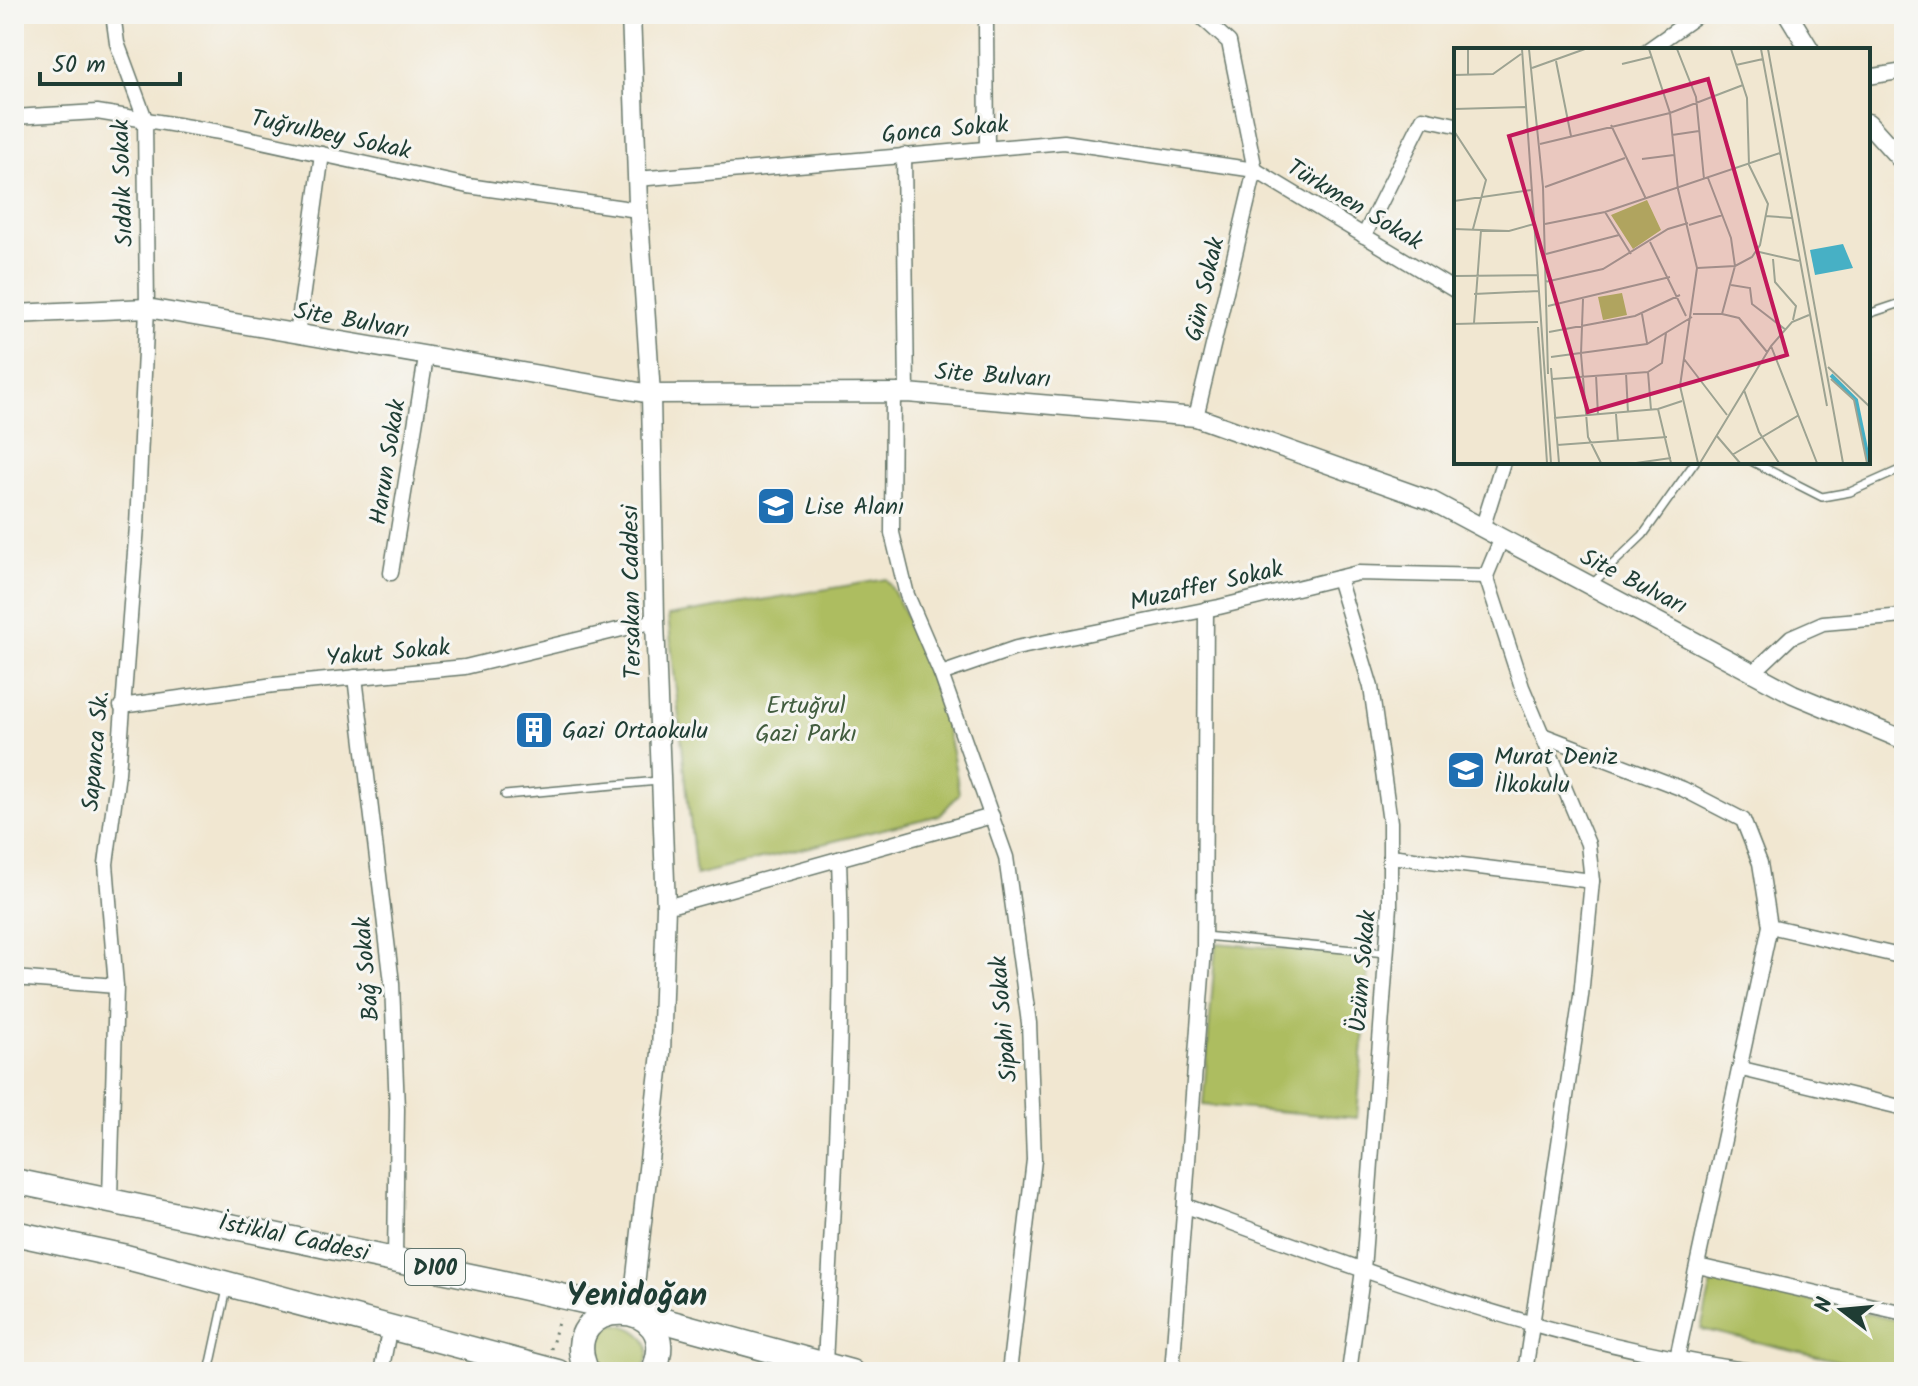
<svg xmlns="http://www.w3.org/2000/svg" width="1918" height="1386" font-family="Kalam,sans-serif">
  <style>
    .green { fill: #adbd60; stroke: #667d4a; stroke-width: 2 }
    .lines { fill: none; stroke-linecap: round; stroke-linejoin: round }
    .service-casing { stroke: #68786b; stroke-width: 10 }
    .minor-casing { stroke: #68786b; stroke-width: 17 }
    .tertiary-casing { stroke: #68786b; stroke-width: 21 }
    .trunk-casing { stroke: #68786b; stroke-width: 27 }
    .path { stroke: #68786b; stroke-width: 3; stroke-dasharray: 2 6; stroke-linecap: butt }
    .service { stroke: #fff; stroke-width: 7 }
    .minor { stroke: #fff; stroke-width: 14 }
    .tertiary { stroke: #fff; stroke-width: 18 }
    .trunk { stroke: #fff; stroke-width: 24 }
    .labels { text-anchor: middle; stroke-width: 6; stroke-linejoin: round; paint-order: stroke }
    .shield { fill: #f6f6f2; stroke: #60746d; stroke-width: 2 }
    .shield-label { font-size: 22px; font-weight: bold; fill: #1f3d34 }
    .street-label { font-size: 24px; fill: #1f3d34; stroke: #f6f6f2 }
    .poi-label { font-size: 24px; fill: #1f3d34; stroke: #f6f6f2; text-anchor: start }
    .park-label { font-size: 24px; fill: #425d3f; stroke: #f6f6f2 }
    .district-label { font-size: 32px; font-weight: bold; fill: #1f3d34; stroke: #f6f6f2 }
    .inset-river { fill: none; stroke: #47b0c5; stroke-width: 4 }
    .inset-road { fill: none; stroke: #9da392; stroke-width: 2 }
    .view { fill: #c2185b; fill-opacity: 0.15; stroke: #c2185b; stroke-width: 4 }
    .inset-edge { fill: none; stroke: #1f3d34; stroke-width: 4 }
  </style>
  <rect width="100%" height="100%" fill="#f6f6f2"/>
  <filter id="ink" filterUnits="userSpaceOnUse"><feTurbulence type="fractalNoise" baseFrequency=".0125" numOctaves="2"/><feDisplacementMap in="SourceGraphic" scale="16" xChannelSelector="R" yChannelSelector="G"/><feConvolveMatrix kernelMatrix="1 2 1 2 8 2 1 2 1" color-interpolation-filters="sRGB"/></filter>
  <filter id="wash" filterUnits="userSpaceOnUse"><feTurbulence type="fractalNoise" baseFrequency=".006" numOctaves="4" result="noise"/><feDisplacementMap in="SourceGraphic" scale="32" xChannelSelector="R" yChannelSelector="G"/><feGaussianBlur stdDeviation="1.8" result="paint"/><feColorMatrix in="noise" values="0 0 0 0 0 0 0 0 0 0 0 0 0 0 0 0 0 1.4 0 .05"/><feComposite in="paint" operator="in"/></filter>
  <g filter="url(#wash)">
    <rect width="100%" height="100%" fill="#f1e7d1"/>
    <g class="green">
      <path d="M886 579C920 632 952 732 959 794L940 815 696 875 668 616Z"/>
      <polygon points="1216,943 1370,956 1357,1118 1203,1105"/>
      <polygon points="1713,1278 1904,1322 1904,1372 1886,1372 1701,1329"/>
      <path d="M615 1324C641 1327 659 1346 641 1372L597 1369C587 1350 594 1332 615 1324Z"/>
    </g>
  </g>
  <g filter="url(#ink)">
    <g class="lines">
      <defs>
        <g id="service">
          <polyline points="1868,314 1904,302"/>
          <polyline points="1753,462 1822,497 1850,492 1904,468"/>
          <polyline points="1591,585 1643,535 1695,462"/>
          <polyline points="505,795 658,781"/>
          <polyline points="1204,936 1386,953"/>
          <polyline points="209,1372 227,1289"/>
        </g>
        <g id="minor">
          <polyline points="1198,14 1229,42 1255,170 1456,291"/>
          <polyline points="986,25 987,148"/>
          <polyline points="1648,50 1699,14"/>
          <polyline points="1868,77 1904,71"/>
          <polyline points="14,117 97,112 220,132 468,186 638,210"/>
          <polyline points="904,155 907,393"/>
          <polyline points="637,179 1064,142 1255,170 1196,417"/>
          <polyline points="1364,236 1423,118 1456,125"/>
          <polyline points="297,335 322,154"/>
          <polyline points="893,392 892,533 907,595 941,674 1006,857 1029,1023 1034,1160 1009,1372"/>
          <polyline points="1482,529 1503,462"/>
          <polyline points="1501,540 1486,576 1522,687 1588,844 1592,881 1581,996 1525,1372"/>
          <polyline points="391,573 426,358"/>
          <polyline points="1338,578 1371,687 1390,822 1390,906 1363,1270 1349,1372"/>
          <polyline points="1754,672 1791,637 1823,623 1904,616"/>
          <polyline points="941,674 1016,648 1219,607 1358,573 1486,576"/>
          <polyline points="355,677 392,983 397,1109 395,1258"/>
          <polyline points="121,706 274,685 465,667 655,621"/>
          <polyline points="1545,736 1683,789 1743,820 1760,863 1770,926 1904,957"/>
          <polyline points="1390,856 1592,881"/>
          <polyline points="666,907 992,816"/>
          <polyline points="14,978 116,986"/>
          <polyline points="1742,1069 1904,1108"/>
          <polyline points="110,1198 116,986 106,864 118,773 137,526 147,308 145,119 117,43 113,14"/>
          <path d="M1186 1206C1373 1274 1561 1346 1760 1372"/>
          <polyline points="1698,1266 1904,1313"/>
          <path d="M825 1364C833 1196 845 1027 839 859"/>
          <polyline points="381,1372 390,1326"/>
          <polyline points="1172,1372 1204,949 1206,609"/>
          <polyline points="1674,1372 1770,926"/>
        </g>
        <g id="tertiary">
          <polyline points="631,14 638,203 651,394 655,621 666,907 661,1053 632,1312"/>
          <polyline points="1788,14 1810,50"/>
          <polyline points="1868,123 1904,163"/>
          <polyline points="14,314 147,308 651,394 907,393 1196,417 1432,501 1793,694 1904,740"/>
        </g>
        <g id="trunk">
          <polyline points="14,1181 499,1282 632,1312 851,1372"/>
          <polyline points="14,1233 126,1257 558,1372"/>
          <path d="M587 1372C552 1293 689 1293 653 1372"/>
        </g>
      </defs>
      <use href="#service" class="service-casing"/>
      <use href="#minor" class="minor-casing"/>
      <use href="#tertiary" class="tertiary-casing"/>
      <use href="#trunk" class="trunk-casing"/>
      <polyline class="path" points="551,1349 559,1318"/>
      <use href="#service" class="service"/>
      <use href="#minor" class="minor"/>
      <use href="#tertiary" class="tertiary"/>
      <use href="#trunk" class="trunk"/>
    </g>
  </g>
  <defs>
    <symbol id="school-square" viewBox="-11 -11 22 22"><rect x="-9" y="-9" width="18" height="18" rx="4" fill="#1f6fb2" stroke="#f6f6f2"/><path d="M0-5L7-2L0 1L-7-2ZM-4 1L0 2.5L4 1V4Q0 6-4 4Z" fill="#fff"/></symbol>
    <symbol id="building-square" viewBox="-11 -11 22 22"><rect x="-9" y="-9" width="18" height="18" rx="4" fill="#1f6fb2" stroke="#f6f6f2"/><path d="M-4-6H4V6H1V3H-1V6H-4ZM-2.5-4.3h1.7v1.8h-1.7ZM.8-4.3h1.7v1.8H.8ZM-2.5-1h1.7V.8h-1.7ZM.8-1h1.7V.8H.8Z" fill="#fff"/></symbol>
  </defs>
  <g fill-rule="evenodd">
    <use href="#school-square" x="754" y="484" width="44" height="44"/>
    <use href="#building-square" x="512" y="708" width="44" height="44"/>
    <use href="#school-square" x="1444" y="748" width="44" height="44"/>
  </g>
  <g class="labels">
    <rect class="shield" x="405" y="1249" width="60" height="36" rx="6"/>
    <g class="shield-label">
      <text x="435" y="1275">D100</text>
    </g>
    <g class="street-label">
      <text transform="translate(945 129) rotate(-5)" y="8">Gonca Sokak</text>
      <text transform="translate(331 134) rotate(12)" y="8">Tuğrulbey Sokak</text>
      <text transform="translate(122 183) rotate(-92)" y="8">Sıddık Sokak</text>
      <text transform="translate(1355 204) rotate(31)" y="8">Türkmen Sokak</text>
      <text transform="translate(1204 289) rotate(-77)" y="8">Gün Sokak</text>
      <text transform="translate(352 320) rotate(10)" y="8">Site Bulvarı</text>
      <text transform="translate(993 375) rotate(4)" y="8">Site Bulvarı</text>
      <text transform="translate(387 462) rotate(-81)" y="8">Harun Sokak</text>
      <text transform="translate(1634 581) rotate(27)" y="8">Site Bulvarı</text>
      <text transform="translate(1206 585) rotate(-13)" y="8">Muzaffer Sokak</text>
      <text transform="translate(631 592) rotate(-91)" y="8">Tersakan Caddesi</text>
      <text transform="translate(388 652) rotate(-5)" y="8">Yakut Sokak</text>
      <text transform="translate(95 751) rotate(-85)" y="8">Sapanca Sk.</text>
      <text transform="translate(366 969) rotate(-95)" y="8">Bağ Sokak</text>
      <text transform="translate(1362 971) rotate(-85)" y="8">Üzüm Sokak</text>
      <text transform="translate(1003 1019) rotate(-95)" y="8">Sipahi Sokak</text>
      <text transform="translate(294 1237) rotate(12)" y="8">İstiklal Caddesi</text>
    </g>
    <g class="poi-label">
      <text x="804" y="514">Lise Alanı</text>
      <text x="562" y="738">Gazi Ortaokulu</text>
      <text x="1494" y="764">Murat Deniz<tspan x="1494" dy="28">İlkokulu</tspan></text>
    </g>
    <g class="park-label">
      <text x="806" y="713">Ertuğrul<tspan x="806" dy="28">Gazi Parkı</tspan></text>
    </g>
    <g class="district-label">
      <text x="637" y="1305">Yenidoğan</text>
    </g>
  </g>
  <g transform="translate(1454 48)">
    <rect width="416" height="416" fill="#f1e7d1"/>
    <path d="M193 152 207 182 179 201 157 167ZM168 245 173 267 149 272 144 249Z" fill="#adbd60"/>
    <path d="M389 196 399 220 361 227 356 202Z" fill="#47b0c5"/>
    <path class="inset-river" d="M377 327 402 352 415 415"/>
    <path class="inset-road" d="M68 1 97 415M75 1 89 139 94 326M195 1 216 65 224 141 243 220 226 338 244 415M223 1 242 49 250 131M307 1 373 358M314 1 389 415M102 13 117 88M168 16 197 9M282 17 309 11M78 20 131 1M14 26V1M0 27 39 26 67 6M0 61 73 59M157 77 192 151M0 83 32 132 19 181M218 87 245 83M86 96 216 65 289 37M188 111 220 107M91 139 171 110M0 153 77 142M151 164 177 206M311 168 338 170M91 176 151 164 326 105M235 177 269 167M0 181 55 183 80 176M196 194 232 268M301 203 345 213M92 206 165 187M319 211 321 234 342 258 339 272M243 220 281 218 277 190 254 130M0 228 84 227M91 234 149 221 214 181 234 175M277 237 296 240 298 256 332 282M20 246 85 243M129 251 127 306 134 389 147 415M94 258 216 229M188 266 193 295M239 266H268L281 218 298 209 306 197 314 156 295 117 293 50 277 1M268 266 285 270 313 304M20 275 27 182M0 276 84 274M84 279 93 415M95 284 181 268 226 247M317 298 363 415M97 309 193 296 238 269M230 311 273 367M374 319 416 359M97 320 105 415M172 325 174 365M142 327 144 367M98 331 194 324M377 331 400 352 413 415M290 342 305 384 325 415M204 361 217 415M197 362 194 324 208 315 212 285M162 366 164 393M100 370 204 361 228 353M262 387 286 415M103 397 213 389M278 407 345 367M182 415 217 410M246 415 317 298 338 274 355 267"/>
    <path class="view" d="M254 31 333 307 134 364 55 88Z"/>
    <rect width="416" height="416" class="inset-edge"/>
  </g>
  <rect width="1918" height="1386" fill="none" stroke="#f6f6f2" stroke-width="48"/>
  <g transform="translate(1842 1310) rotate(286)" stroke="#f6f6f2" stroke-width="6" paint-order="stroke">
  <path d="M0-6L14 30L0 20L-14 30Z" fill="#1f3d34"/>
  <text y="-12" font-size="22" font-weight="bold" text-anchor="middle" fill="#1f3d34">N</text>
  </g>
  <path d="M40 72v12h140v-12" fill="none" stroke="#1f3d34" stroke-width="4"/>
  <text x="52" y="72" font-size="24" fill="#1f3d34" stroke="#f6f6f2" stroke-width="6" paint-order="stroke">50 m</text>
</svg>
